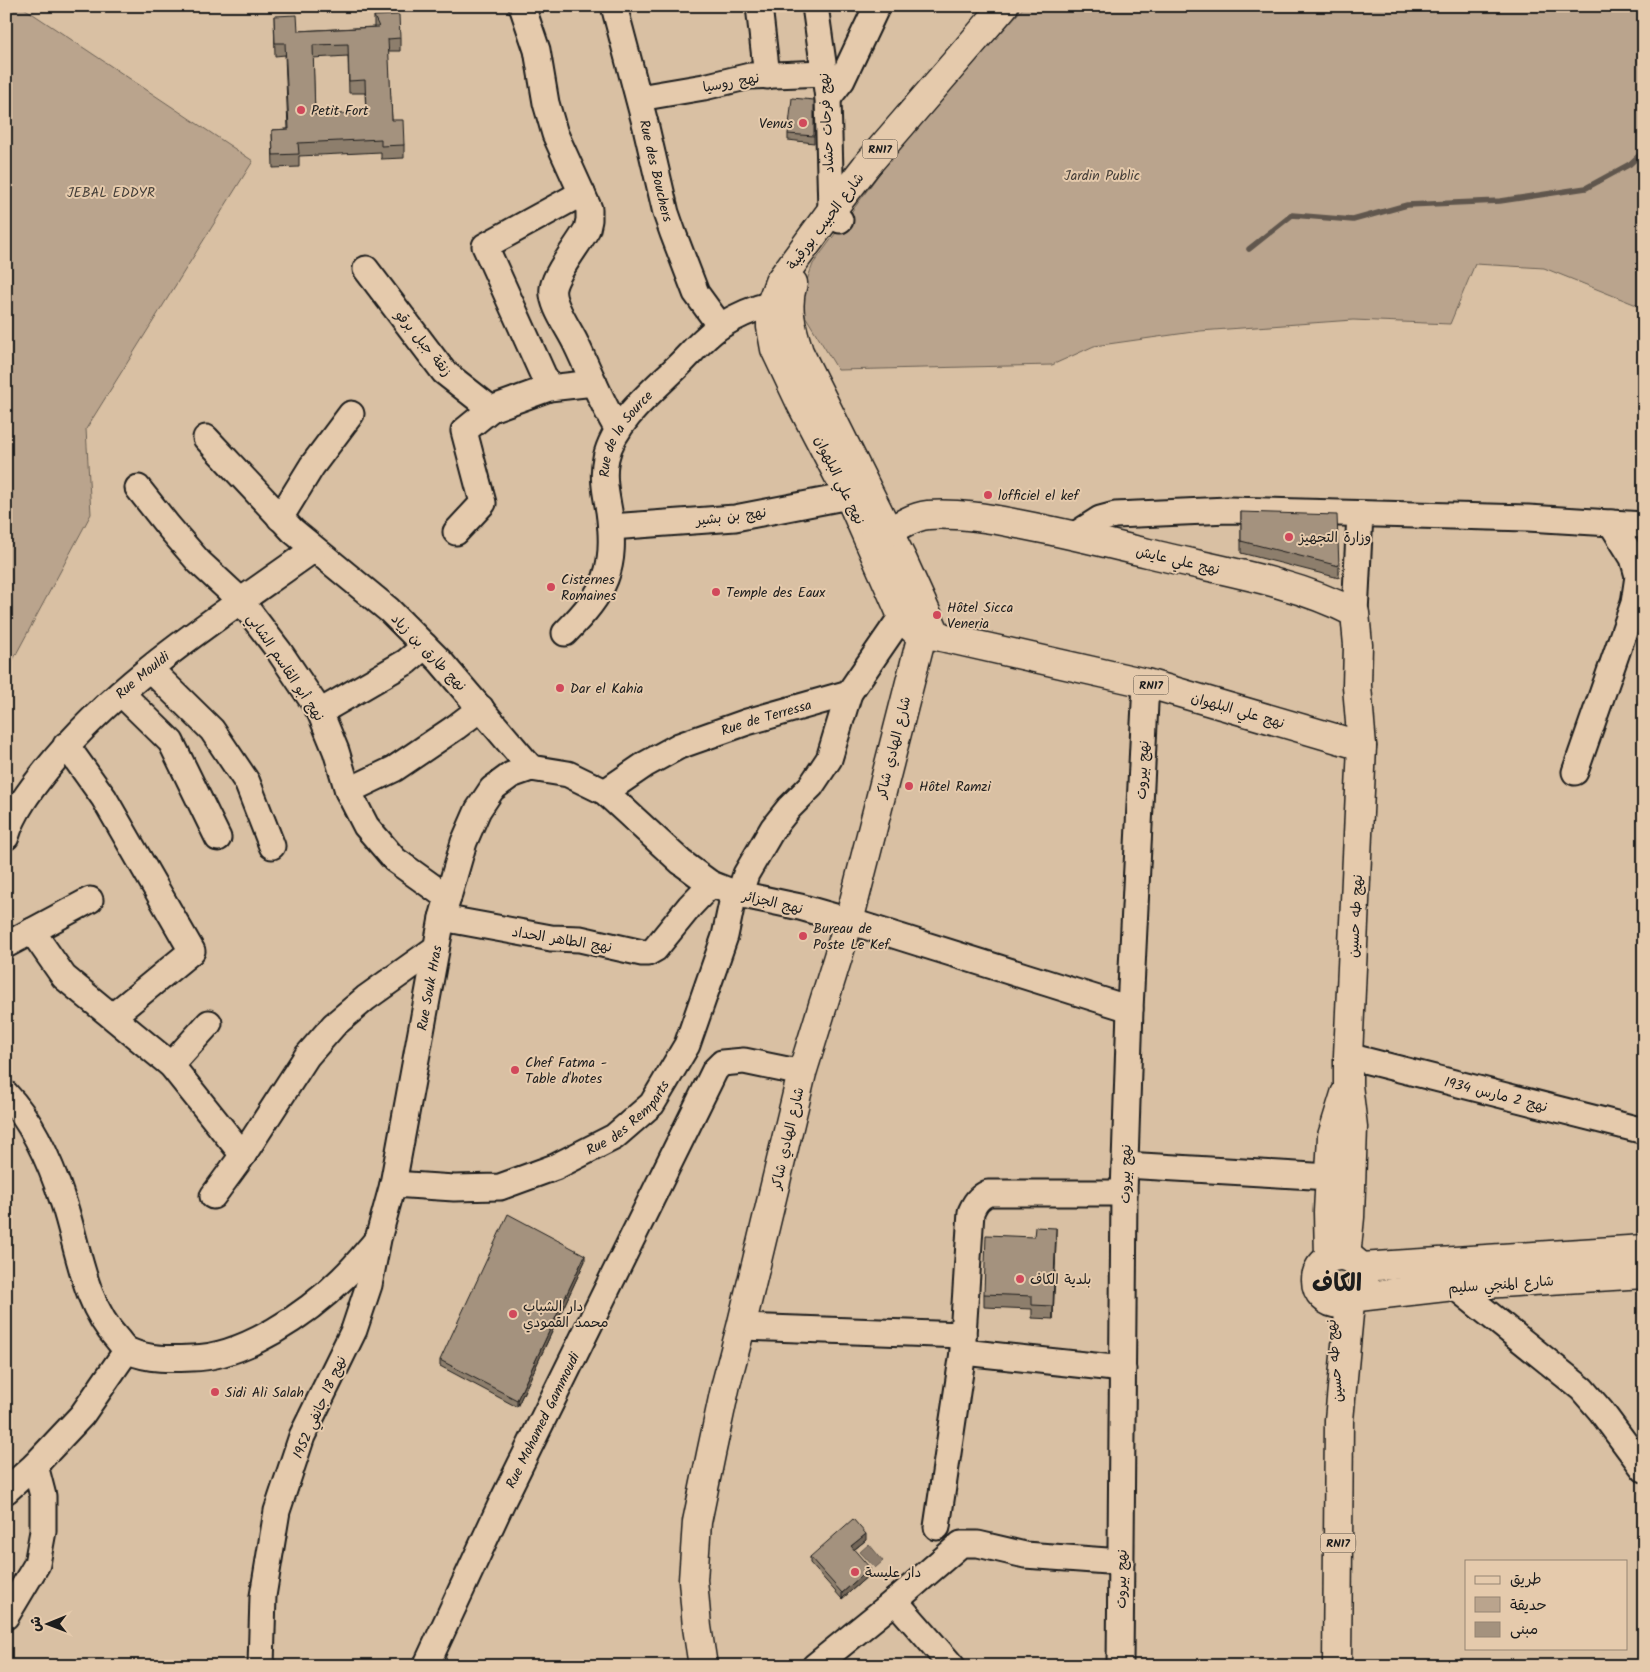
<svg xmlns="http://www.w3.org/2000/svg" width="1650" height="1672" font-family="Kalam,'Playpen Sans Arabic',sans-serif">
  <style>
    .green { fill: #baa48d; stroke: #6b6054 }
    .water { fill: #8e7e6e; stroke: #60574d }
    .lines { fill: none; stroke-linecap: round; stroke-linejoin: round }
    .stream { stroke: #60574d; stroke-width: 5.5 }
    .minor-casing { stroke: #1c1c1c; stroke-width: 29 }
    .major-casing { stroke: #1c1c1c; stroke-width: 31 }
    .minor { stroke: #e5caac; stroke-width: 25 }
    .major { stroke: #e5caac; stroke-width: 28 }
    .wall { fill: #8d7e6c; stroke: #1c1c1c; fill-rule: evenodd }
    .shaded-wall { fill: #736658; stroke: #1c1c1c }
    .building { fill: #a4927e; stroke: #1c1c1c; fill-rule: evenodd }
    .poi-dot { fill: #d1495b; stroke: #e5caac; stroke-width: 2 }
    .labels { text-anchor: middle; stroke-width: 4; stroke-linejoin: round; paint-order: stroke }
    .shield { fill: #e5caac; stroke: #585047; stroke-width: 1 }
    .shield-label { font-size: 12px; font-weight: bold; fill: #1c1c1c }
    .street-label { font-size: 14px; fill: #1c1c1c; stroke: #e5caac }
    .poi-label { font-size: 14px; fill: #1c1c1c; stroke: #e5caac; text-anchor: start }
    .park-label { font-size: 14px; fill: #443e38; stroke: #e5caac }
    .town-label { font-size: 24px; font-weight: bold; fill: #1c1c1c; stroke: #e5caac }
  </style>
  <rect width="100%" height="100%" fill="#d9c0a3"/>
  <filter id="ink" filterUnits="userSpaceOnUse"><feTurbulence type="fractalNoise" baseFrequency=".02" numOctaves="2"/><feDisplacementMap in="SourceGraphic" scale="10" xChannelSelector="R" yChannelSelector="G"/><feConvolveMatrix kernelMatrix="1 2 1 2 8 2 1 2 1" color-interpolation-filters="sRGB"/></filter>
  <g filter="url(#ink)">
    <g class="green">
      <polygon points="6,6 21,6 253,161 86,429 91,514 6,673"/>
      <polygon points="1025,6 1644,6 1644,308 1544,268 1475,264 1450,324 1353,320 1200,331 1094,346 1052,365 838,370 798,304 813,264 902,143"/>
    </g>
    <polygon class="water" points="869,1544 883,1561 875,1568 860,1552"/>
    <g class="lines">
      <polyline class="stream" points="1249,249 1292,215 1353,220 1407,205 1500,201 1586,188 1630,164 1644,151"/>
      <defs>
        <g id="minor">
          <path d="M522 6 537 50 546 103 555 134 589 209V220L587 229C578 245 556 272 553 288 550 304 570 330 576 344 590 373 601 402 618 430"/>
          <path id="s1" d="M614 6 645 123 666 213 673 233 696 293 720 326"/>
          <polyline points="759,6 767,76"/>
          <polyline points="815,6 828,98 831,211 840,220"/>
          <polyline points="639,98 704,87 750,76 824,73"/>
          <polyline points="828,98 842,80 877,6"/>
          <polyline points="366,269 444,372 491,409"/>
          <polyline points="549,388 485,246 582,193"/>
          <polyline points="206,438 293,531 389,610 440,661 531,768"/>
          <polyline points="138,488 168,526 199,562 241,601 279,651 320,712 336,751 348,791 366,826 395,860 448,898"/>
          <polyline points="280,518 312,466 351,414"/>
          <polyline points="611,527 735,518 849,496"/>
          <polyline points="456,532 483,503 464,431 491,409 549,388 594,383"/>
          <polyline points="1075,535 1100,519 1115,515 1228,510 1528,518 1644,525"/>
          <polyline points="1355,613 1360,514"/>
          <path id="s2" d="M565 633C606 591 617 570 609 511 606 494 602 476 606 458 614 421 654 390 680 364 693 351 706 335 722 325 743 312 765 304 789 301"/>
          <polyline points="150,669 212,730 247,782 272,846"/>
          <polyline points="121,693 171,742 218,838"/>
          <polyline points="320,712 406,662 425,646"/>
          <polyline points="66,745 104,798 192,951 113,1016"/>
          <polyline points="1575,772 1634,603 1638,576 1633,558 1611,523"/>
          <polyline points="348,791 394,769 456,727 481,708"/>
          <path id="s3" d="M605 792 646 764 679 746 747 722 849 693 902 616"/>
          <path id="s4" d="M6 837C13 812 31 789 47 769 119 679 221 616 314 549"/>
          <polyline points="739,895 746,874 773,828 789,808 811,786 829,759 849,693"/>
          <polyline points="442,918 551,938 580,939 642,953 648,953 655,949 690,906 711,884"/>
          <polyline points="32,931 64,977 171,1065 243,1155"/>
          <polyline points="6,945 90,900"/>
          <polyline points="1348,1056 1644,1131"/>
          <polyline points="171,1065 209,1023"/>
          <path d="M6 1094C33 1122 52 1167 64 1204 79 1251 84 1303 118 1340 121 1344 125 1349 129 1351 149 1360 171 1359 192 1358 244 1357 307 1314 343 1278 355 1267 365 1254 376 1241"/>
          <polyline points="1125,1165 1330,1177"/>
          <path id="s5" d="M393 1184 454 1188 500 1187 555 1167 614 1137 652 1104 687 1045 725 936 734 893"/>
          <polyline points="213,1196 243,1155 307,1056 334,1025 366,998 436,948"/>
          <polyline points="1454,1286 1582,1389 1601,1411 1644,1469"/>
          <polyline points="741,1327 963,1335"/>
          <polyline points="963,1352 1123,1369"/>
          <polyline points="6,1491 35,1465 82,1415 127,1350"/>
          <path d="M937 1527 963 1352V1335L971 1212C975 1203 978 1198 988 1193H1124"/>
          <polyline points="895,1601 952,1666"/>
          <polyline points="6,1616 37,1564 43,1531 43,1496 35,1465"/>
          <path id="s6" d="M261 1666 263 1596 277 1511 302 1436 354 1330 369 1285 378 1239 393 1184 442 918 464 842 478 810 492 789 511 775 531 768 568 774 605 792 681 862 711 884 734 893 800 907 849 921 1130 1009"/>
          <path id="s7" d="M426 1666 503 1500 715 1070 722 1063 744 1061 802 1073"/>
          <polyline points="815,1666 895,1601 961,1544 978,1544 1025,1555 1121,1562"/>
          <polyline points="1120,1666 1124,1193 1130,1009 1146,683"/>
        </g>
        <g id="major">
          <path d="M1004 6 866 166 831 211 779 282 771 303V327L775 349 801 404 849 496 902 616C913 632 918 635 937 636L1146 683 1362 746"/>
          <path d="M793 283C785 307 792 329 799 352L903 561 936 634"/>
          <path d="M870 543C887 534 908 517 928 515 958 513 988 518 1018 524 1062 532 1105 543 1148 553 1217 570 1291 580 1355 613L1358 645 1357 686 1362 746 1348 1056V1085L1353 1127 1350 1217 1346 1257"/>
          <circle cx="1340" cy="1280" r="24"/>
          <polyline points="1329,1258 1328,1212 1332,1136 1345,1094"/>
          <polyline points="1361,1267 1644,1249"/>
          <polyline points="1358,1297 1454,1286 1644,1274"/>
          <polyline points="703,1666 697,1627 693,1580 697,1522 711,1454 726,1384 741,1327 802,1073 849,921 922,635 929,618"/>
          <polyline points="1337,1666 1339,1420 1350,1303"/>
        </g>
      </defs>
      <use href="#minor" class="minor-casing"/>
      <use href="#major" class="major-casing"/>
      <use href="#minor" class="minor"/>
      <use href="#major" class="major"/>
    </g>
    <g class="wall">
      <polygon points="364,6 382,6 367,13"/>
      <path d="M274 16 298 31 374 27V16L400 38V51H388L392 120 404 145V158L381 159V152L299 156V167L273 168 272 130 288 129 285 55 275 56ZM348 56 349 93H365L366 113 315 115 313 58Z"/>
      <polygon points="814,100 814,143 788,140 788,134"/>
      <polygon points="1241,512 1339,566 1339,578 1241,553"/>
      <polygon points="1056,1241 1053,1319 1032,1318 1032,1309 984,1307 984,1294"/>
      <polygon points="585,1261 517,1407 440,1366 440,1360"/>
      <polygon points="866,1540 854,1550 870,1574 842,1599 810,1563 810,1557"/>
    </g>
    <g class="shaded-wall">
      <polygon points="367,6 382,6 367,13"/>
      <polygon points="1056,1228 1056,1241 1053,1319 1053,1306"/>
      <polygon points="585,1255 585,1261 517,1407 517,1400"/>
      <polygon points="866,1534 866,1540 851,1552 851,1546"/>
      <polygon points="870,1568 870,1574 842,1599 842,1593"/>
    </g>
    <g class="building">
      <path d="M297 15 298 31 379 27 374 16 399 15 400 38 388 39 392 120H403L404 145 381 146V139L298 143 299 154 273 155 272 130 289 129 285 43H275L274 16ZM348 44 349 81 365 80 366 113 315 115 313 45Z"/>
      <polygon points="792,98 814,100 814,136 788,134"/>
      <polygon points="1241,512 1337,515 1339,566 1241,541"/>
      <polygon points="508,1214 585,1255 517,1400 440,1360"/>
      <polygon points="1035,1227 1056,1228 1053,1306 1032,1305 1032,1296 984,1294 986,1235 1034,1237"/>
      <polygon points="853,1519 866,1534 851,1546 870,1568 842,1593 810,1557"/>
    </g>
  </g>
  <g class="poi-dot">
    <circle cx="301" cy="110" r="5"/>
    <circle cx="803" cy="123" r="5"/>
    <circle cx="988" cy="495" r="5"/>
    <circle cx="1289" cy="537" r="5"/>
    <circle cx="551" cy="587" r="5"/>
    <circle cx="716" cy="592" r="5"/>
    <circle cx="937" cy="615" r="5"/>
    <circle cx="560" cy="688" r="5"/>
    <circle cx="909" cy="786" r="5"/>
    <circle cx="803" cy="936" r="5"/>
    <circle cx="515" cy="1070" r="5"/>
    <circle cx="1020" cy="1279" r="5"/>
    <circle cx="513" cy="1314" r="5"/>
    <circle cx="215" cy="1392" r="5"/>
    <circle cx="855" cy="1572" r="5"/>
  </g>
  <g class="labels">
    <g class="shield">
      <rect x="862.5" y="139.5" width="35" height="19" rx="4"/>
      <rect x="1133.5" y="675.5" width="35" height="19" rx="4"/>
      <rect x="1320.5" y="1533.5" width="35" height="19" rx="4"/>
    </g>
    <g class="shield-label">
      <text x="880" y="153">RN17</text>
      <text x="1151" y="689">RN17</text>
      <text x="1338" y="1547">RN17</text>
    </g>
    <g class="street-label">
      <text transform="translate(731 82) rotate(-10)" y="5">نهج روسيا</text>
      <text transform="translate(826 123) rotate(-93)" y="5">نهج فرحات حشاد</text>
      <text dy="5" stroke="none"><textPath href="#s1" startOffset="170">Rue des Bouchers</textPath></text>
      <text transform="translate(825 221) rotate(-53)" y="5">شارع الحبيب بورقيبة</text>
      <text transform="translate(424 343) rotate(51)" y="5">زنقة جبل برقو</text>
      <text dy="5" stroke="none"><textPath href="#s2" startOffset="220">Rue de la Source</textPath></text>
      <text transform="translate(840 480) rotate(64)" y="5">نهج علي البلهوان</text>
      <text transform="translate(731 516) rotate(-7)" y="5">نهج بن بشير</text>
      <text transform="translate(1178 560) rotate(13)" y="5">نهج علي عايش</text>
      <text transform="translate(429 652) rotate(46)" y="5">نهج طارق بن زياد</text>
      <text transform="translate(286 667) rotate(56)" y="5">نهج أبو القاسم الشابي</text>
      <text dy="5" stroke="none"><textPath href="#s4" startOffset="214">Rue Mouldi</textPath></text>
      <text transform="translate(1238 710) rotate(16)" y="5">نهج علي البلهوان</text>
      <text dy="5" stroke="none"><textPath href="#s3" startOffset="179">Rue de Terressa</textPath></text>
      <text transform="translate(893 747) rotate(-76)" y="5">شارع الهادي شاكر</text>
      <text transform="translate(1142 770) rotate(-87)" y="5">نهج بيروت</text>
      <text transform="translate(773 902) rotate(13)" y="5">نهج الجزائر</text>
      <text transform="translate(1355 916) rotate(-87)" y="5">نهج طه حسين</text>
      <text transform="translate(562 939) rotate(9)" y="5">نهج الطاهر الحداد</text>
      <text dy="5" stroke="none"><textPath href="#s6" startOffset="704">Rue Souk Hras</textPath></text>
      <text transform="translate(1496 1094) rotate(14)" y="5">نهج 2 مارس 1934</text>
      <text dy="5" stroke="none"><textPath href="#s5" startOffset="255">Rue des Remparts</textPath></text>
      <text transform="translate(787 1138) rotate(-77)" y="5">شارع الهادي شاكر</text>
      <text transform="translate(1125 1174) rotate(-89)" y="5">نهج بيروت</text>
      <text transform="translate(1501 1284) rotate(-4)" y="5">شارع المنجي سليم</text>
      <text transform="translate(1334 1361) rotate(-95)" y="5">نهج طه حسين</text>
      <text transform="translate(319 1407) rotate(-66)" y="5">نهج 18 جانفي 1952</text>
      <text dy="5" stroke="none"><textPath href="#s7" startOffset="272">Rue Mohamed Gammoudi</textPath></text>
      <text transform="translate(1121 1579) rotate(-89)" y="5">نهج بيروت</text>
    </g>
    <g class="poi-label">
      <text x="311" y="115">Petit Fort</text>
      <text x="793" y="128" text-anchor="end">Venus</text>
      <text x="998" y="500">lofficiel el kef</text>
      <text x="1299" y="542">وزارة التجهيز</text>
      <text x="561" y="584">Cisternes<tspan x="561" dy="16">Romaines</tspan></text>
      <text x="726" y="597">Temple des Eaux</text>
      <text x="947" y="612">Hôtel Sicca<tspan x="947" dy="16">Veneria</tspan></text>
      <text x="570" y="693">Dar el Kahia</text>
      <text x="919" y="791">Hôtel Ramzi</text>
      <text x="813" y="933">Bureau de<tspan x="813" dy="16">Poste Le Kef</tspan></text>
      <text x="525" y="1067">Chef Fatma -<tspan x="525" dy="16">Table d'hotes</tspan></text>
      <text x="1030" y="1284">بلدية الكاف</text>
      <text x="523" y="1311">دار الشباب<tspan x="523" dy="16">محمد القمودي</tspan></text>
      <text x="225" y="1397">Sidi Ali Salah</text>
      <text x="865" y="1577">دار عليسة</text>
    </g>
    <g class="park-label">
      <text x="1102" y="180">Jardin Public</text>
      <text x="111" y="197">JEBAL EDDYR</text>
    </g>
    <g class="town-label">
      <text x="1337" y="1291">الكاف</text>
    </g>
  </g>
  <rect width="1650" height="1672" fill="none" stroke="#e5caac" stroke-width="25"/>
  <rect x="12" y="12" width="1625" height="1647" fill="none" stroke="#1c1c1c" stroke-width="2" filter="url(#ink)"/>
  <rect x="1465" y="1560" width="162" height="90" fill="#e5caac" stroke="#958472"/>
  <rect x="1475" y="1576" width="25" height="8" fill="#e5caac" stroke="#958472"/>
  <text x="1510" y="1584" font-size="15" fill="#1c1c1c">طريق</text>
  <rect x="1475" y="1597" width="25" height="15" fill="#baa48d" stroke="#958472"/>
  <text x="1510" y="1610" font-size="15" fill="#1c1c1c">حديقة</text>
  <rect x="1475" y="1622" width="25" height="15" fill="#a4927e" stroke="#958472"/>
  <text x="1510" y="1634" font-size="15" fill="#1c1c1c">مبنى</text>
  <g transform="translate(48 1624) rotate(269)" stroke="#e5caac" stroke-width="4" paint-order="stroke">
  <path d="M0-4L9 19L0 12L-9 19Z" fill="#1c1c1c"/>
  <text y="-8" font-size="14" font-weight="bold" text-anchor="middle" fill="#1c1c1c">ش</text>
  </g>
</svg>
